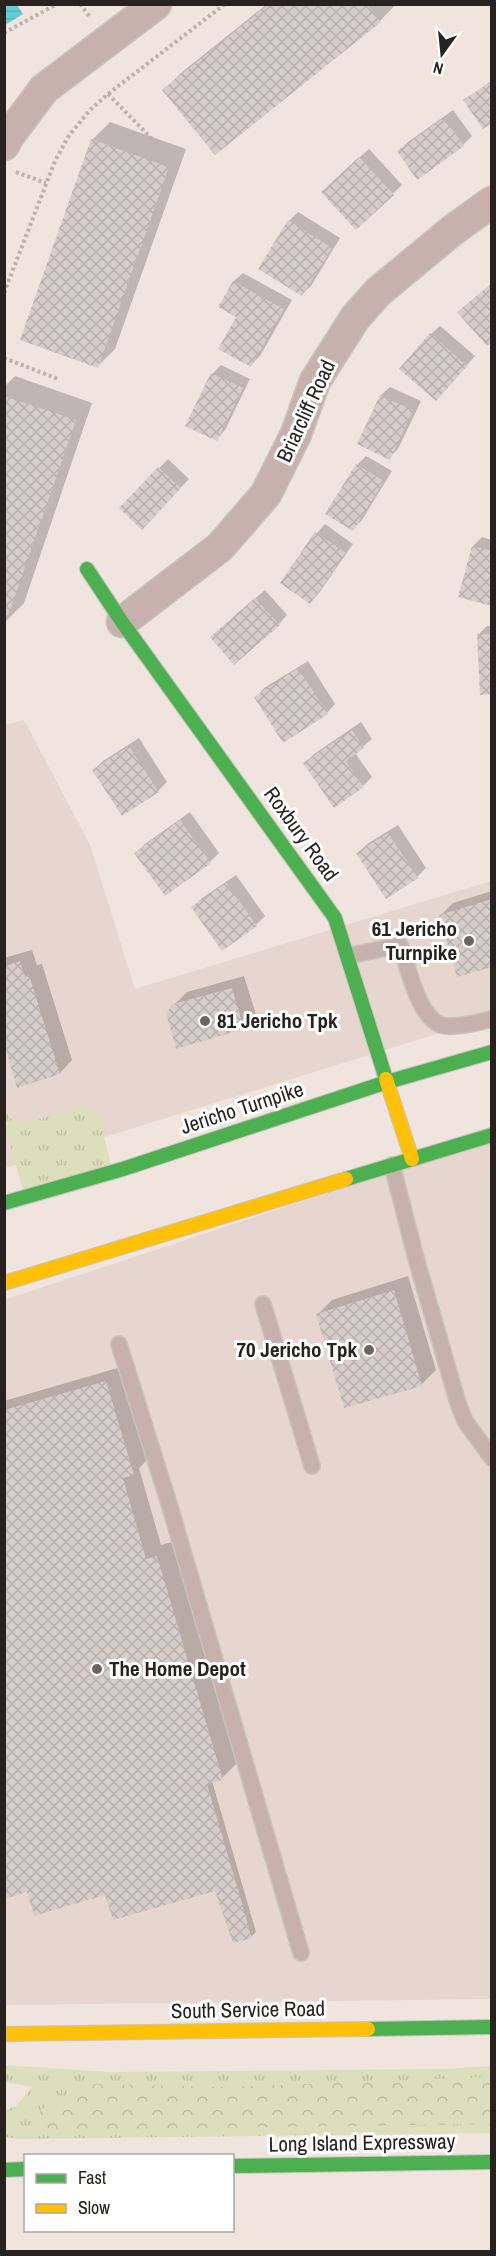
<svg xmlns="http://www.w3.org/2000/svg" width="496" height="2256" font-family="'Archivo Narrow',sans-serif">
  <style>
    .commercial { fill: #e7d5cf }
    .grass { fill: url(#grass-tufts) }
    .forest { fill: url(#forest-crowns) }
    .water { fill: url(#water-rules) }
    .shadow { fill: #0003 }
    .building { fill: url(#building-cross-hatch) }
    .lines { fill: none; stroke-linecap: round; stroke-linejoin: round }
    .lane-casing { stroke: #cac2bd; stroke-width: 18 }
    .street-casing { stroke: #cac2bd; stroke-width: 33 }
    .fast-casing { stroke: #cac2bd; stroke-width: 16 }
    .slow-casing { stroke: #cac2bd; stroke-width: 16 }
    .path { stroke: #bfb0ac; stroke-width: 4; stroke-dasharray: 3 3; stroke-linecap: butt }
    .lane { stroke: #c6b1ac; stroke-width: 15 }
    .street { stroke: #c6b1ac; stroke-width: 30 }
    .fast { stroke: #4caf50; stroke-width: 14 }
    .slow { stroke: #ffc107; stroke-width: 14 }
    .poi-dot { fill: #6e6561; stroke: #fff; stroke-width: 2 }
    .labels { text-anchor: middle; stroke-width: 6; stroke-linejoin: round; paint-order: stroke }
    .street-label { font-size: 21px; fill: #28211d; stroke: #fff }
    .poi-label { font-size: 21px; font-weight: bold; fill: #28211d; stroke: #fff; text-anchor: end }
  </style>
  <defs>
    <pattern id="grass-tufts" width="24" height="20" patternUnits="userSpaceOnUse" patternTransform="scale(1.5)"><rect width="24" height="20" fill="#dddebb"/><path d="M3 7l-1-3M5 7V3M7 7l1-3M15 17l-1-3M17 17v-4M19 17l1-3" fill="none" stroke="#bebea0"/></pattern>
    <pattern id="forest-crowns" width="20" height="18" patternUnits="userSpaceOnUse" patternTransform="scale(1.5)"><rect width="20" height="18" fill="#dddebb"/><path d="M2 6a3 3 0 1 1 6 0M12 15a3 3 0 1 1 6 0" fill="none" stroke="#bebea0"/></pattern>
    <pattern id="water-rules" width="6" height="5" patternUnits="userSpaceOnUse" patternTransform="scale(1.5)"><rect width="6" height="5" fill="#61ced8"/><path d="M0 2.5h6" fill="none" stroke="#54b1b9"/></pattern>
    <pattern id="building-cross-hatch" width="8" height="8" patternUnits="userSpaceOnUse" patternTransform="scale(1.5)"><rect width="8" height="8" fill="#d6cdc9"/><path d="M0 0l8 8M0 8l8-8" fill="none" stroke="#b8b0ac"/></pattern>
  </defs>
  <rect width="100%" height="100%" fill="#efe4de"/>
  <g class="commercial">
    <polygon points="24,720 90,845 135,989 491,881 491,1017 5,1168 5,725"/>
    <polygon points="491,1139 491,1999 5,2005 4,1300"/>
  </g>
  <g class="grass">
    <polygon points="84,1106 95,1111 103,1119 103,1133 113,1172 25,1197 5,1126 5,1112 12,1120 22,1124"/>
    <polygon points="5,2065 108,2072 445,2069 491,2066 491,2133 19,2139 5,2137 5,2111 17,2105 32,2087 5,2082"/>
  </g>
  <polygon class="forest" points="491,2077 491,2124 53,2130 40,2124 40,2110 94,2084 224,2087"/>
  <polygon class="water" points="4,5 17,5 23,14 5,25"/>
  <g class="shadow">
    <polygon points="267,4 396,4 380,21 164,90 181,73"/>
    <polygon points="492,80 492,121 465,101"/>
    <polygon points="453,110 472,136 463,145 418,177 399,151 408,142"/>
    <polygon points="110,122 186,149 115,349 98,366 92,140"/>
    <polygon points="369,149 402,185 356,228 331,183"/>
    <polygon points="298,212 340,238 311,286 302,294 289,221"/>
    <polygon points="243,273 292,300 260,356 251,365 238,317 220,307 234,281"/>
    <polygon points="440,326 475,356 445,390 431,334"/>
    <polygon points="221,365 250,379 225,430 217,439 212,374"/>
    <polygon points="15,376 92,403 24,603 6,621 4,387"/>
    <polygon points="390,387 421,401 398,449 389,458 359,443 381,395"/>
    <polygon points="366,456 392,471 362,520 353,529 327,513 357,465"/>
    <polygon points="168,459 189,479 151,519 121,508"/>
    <polygon points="325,524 353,544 319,593 310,602 282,582 317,533"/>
    <polygon points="482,537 492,540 492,604 473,546"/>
    <polygon points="265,590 287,615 279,624 221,628"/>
    <polygon points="487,626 492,626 492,693 478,635"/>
    <polygon points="308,661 335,704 327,713 256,697 264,688"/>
    <polygon points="361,722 372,739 355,753 372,777 363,786 305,763 314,754"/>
    <polygon points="139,738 167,782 158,791 122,814 94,770 103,761"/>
    <polygon points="190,812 219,853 210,862 136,853 145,844"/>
    <polygon points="398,825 426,868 417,877 358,853 367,844"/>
    <polygon points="236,875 265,916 256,925 193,907 202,898"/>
    <polygon points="492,891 492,965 441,915 453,903"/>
    <polygon points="32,950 37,965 42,964 72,1060 60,1073 18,1086 4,1041 4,958"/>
    <polygon points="244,976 256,1015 244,1027 174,1005 187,992"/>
    <polygon points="408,1276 436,1370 421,1385 317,1315 332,1300"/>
    <polygon points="121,1367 148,1459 139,1468 161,1545 172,1542 237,1763 222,1778 212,1781 256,1932 252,1936 234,1941 216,1889 106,1893 28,1890 4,1897 4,1401"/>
  </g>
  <g class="building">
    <polygon points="269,4 367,4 381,22 215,155 162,90"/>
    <polygon points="492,81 492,123 483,129 463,100"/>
    <polygon points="444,118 464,146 417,180 397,151"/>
    <polygon points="91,139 169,167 98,368 20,340"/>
    <polygon points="359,157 394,195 356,230 321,192"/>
    <polygon points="288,220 332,248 302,296 258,269"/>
    <polygon points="233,281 284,309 251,367 218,349 236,317 218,307"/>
    <polygon points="492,283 492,342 487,346 457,312"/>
    <polygon points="430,333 467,366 436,401 399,369"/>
    <polygon points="211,373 243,388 217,441 185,426"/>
    <polygon points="380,395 413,410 390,460 357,444"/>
    <polygon points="4,396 76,420 6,622 4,622"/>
    <polygon points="356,464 384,481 353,531 325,514"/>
    <polygon points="158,467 181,488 142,530 119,508"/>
    <polygon points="315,532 346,553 310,604 280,583"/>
    <polygon points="472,546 492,551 492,606 458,597"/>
    <polygon points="255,598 280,625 234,665 210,637"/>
    <polygon points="477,634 492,634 492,694 480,695"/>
    <polygon points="298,668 328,714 283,743 254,697"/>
    <polygon points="352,730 364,748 346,761 364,787 334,808 303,763"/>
    <polygon points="129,746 159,792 122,816 92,770"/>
    <polygon points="180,820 211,863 165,896 134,853"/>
    <polygon points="388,833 418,878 386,899 356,853"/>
    <polygon points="226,883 257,926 222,951 191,907"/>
    <polygon points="492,899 492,967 457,977 439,915"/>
    <polygon points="20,961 25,977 29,975 60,1074 17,1088 5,1046 5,966"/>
    <polygon points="232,988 244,1029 176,1049 166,1013 173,1004"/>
    <polygon points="394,1290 422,1386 344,1408 316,1314"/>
    <polygon points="106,1381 134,1475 123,1478 146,1559 157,1556 223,1780 207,1784 252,1938 233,1943 215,1891 113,1920 105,1895 34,1916 27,1892 4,1899 4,1410"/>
  </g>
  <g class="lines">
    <defs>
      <g id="lane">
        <path d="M348 956 400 945C408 966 418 1017 441 1025 454 1029 479 1022 492 1019"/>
        <polyline points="392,1165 417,1262 458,1403 465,1421 492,1458"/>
        <polyline points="263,1304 312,1466"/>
        <polyline points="119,1344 170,1507 301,1953"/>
      </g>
      <g id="street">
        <polyline points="4,145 8,137 44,89 156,4"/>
        <polyline points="122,622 220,547 266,494 296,434 315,381 355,318 378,292 453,230 492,202"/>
      </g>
      <g id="fast">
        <polyline points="87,569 122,622 335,918 386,1079"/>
        <polyline points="346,1179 492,1135"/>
        <polyline points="4,1203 123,1169 387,1082 492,1052"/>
        <polyline points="368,2029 492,2027"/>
        <polyline points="232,2166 492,2162"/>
        <polyline points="4,2170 26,2169"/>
      </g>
      <g id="slow">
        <polyline points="386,1079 412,1159"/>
        <polyline points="4,1283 346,1179"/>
        <polyline points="4,2034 368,2029"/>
      </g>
    </defs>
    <use href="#lane" class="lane-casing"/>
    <use href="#street" class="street-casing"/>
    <use href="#fast" class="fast-casing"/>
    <use href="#slow" class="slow-casing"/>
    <g class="path">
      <polyline points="80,4 91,18"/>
      <polyline points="4,33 57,4"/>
      <polyline points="108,94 156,143"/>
      <polyline points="16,172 46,183"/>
      <polyline points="4,293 55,161 68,137 89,111 108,94 225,4"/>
      <polyline points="4,358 58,379"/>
    </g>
    <use href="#lane" class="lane"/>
    <use href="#street" class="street"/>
    <use href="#fast" class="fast"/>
    <use href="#slow" class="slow"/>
  </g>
  <g class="poi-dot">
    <circle cx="469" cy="941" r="6"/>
    <circle cx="205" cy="1021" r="6"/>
    <circle cx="369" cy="1350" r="6"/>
    <circle cx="97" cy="1669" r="6"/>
  </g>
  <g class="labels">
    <g class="street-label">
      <text transform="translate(306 411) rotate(-65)" y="7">Briarcliff Road</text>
      <text transform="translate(301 834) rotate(54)" y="7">Roxbury Road</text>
      <text transform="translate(242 1108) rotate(-18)" y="7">Jericho Turnpike</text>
      <text transform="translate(248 2010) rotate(-1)" y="7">South Service Road</text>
      <text transform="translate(362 2143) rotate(-1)" y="7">Long Island Expressway</text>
    </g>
    <g class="poi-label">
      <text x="457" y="936">61 Jericho<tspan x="457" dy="24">Turnpike</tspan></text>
      <text x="217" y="1028" text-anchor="start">81 Jericho Tpk</text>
      <text x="357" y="1357">70 Jericho Tpk</text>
      <text x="109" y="1676" text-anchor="start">The Home Depot</text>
    </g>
  </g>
  <rect width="496" height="2256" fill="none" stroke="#28211d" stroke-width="12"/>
  <rect x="24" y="2154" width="210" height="78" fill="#ffffff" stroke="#a9a6a5" stroke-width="1.5"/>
  <rect x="36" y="2174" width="30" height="9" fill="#4caf50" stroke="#a9a6a5" stroke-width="1.5"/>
  <text x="78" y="2184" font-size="18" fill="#28211d">Fast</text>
  <rect x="36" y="2204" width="30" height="9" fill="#ffc107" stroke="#a9a6a5" stroke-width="1.5"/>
  <text x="78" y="2214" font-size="18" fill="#28211d">Slow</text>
  <g transform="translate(442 54) rotate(195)" stroke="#ffffff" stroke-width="4.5" paint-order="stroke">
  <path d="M0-4.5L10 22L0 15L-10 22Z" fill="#28211d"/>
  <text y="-9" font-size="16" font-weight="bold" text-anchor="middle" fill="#28211d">N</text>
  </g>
</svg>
